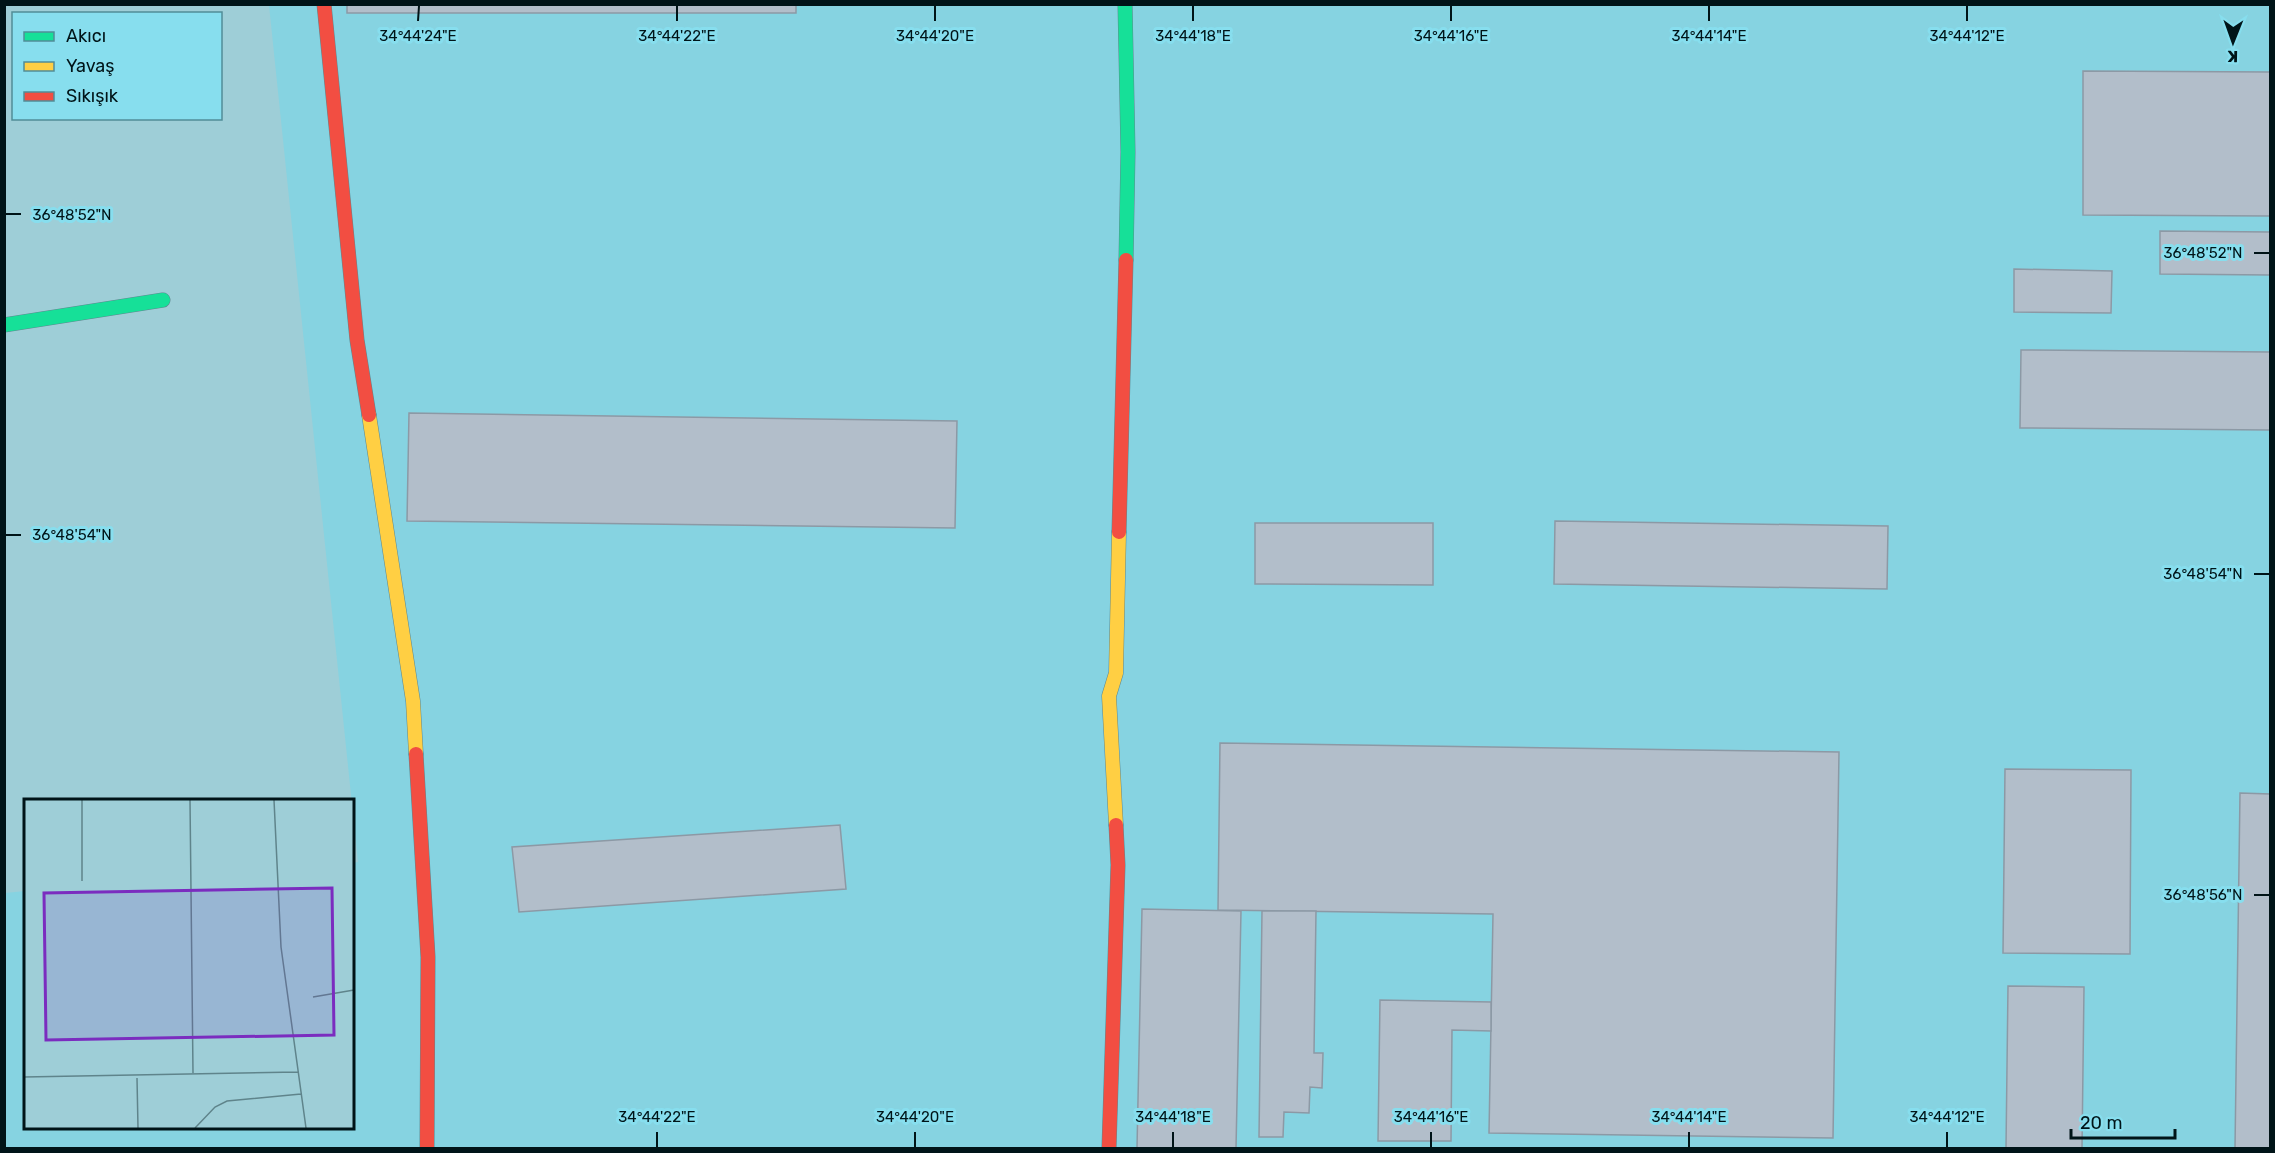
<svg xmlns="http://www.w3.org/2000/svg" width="2275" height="1153" font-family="Rubik,sans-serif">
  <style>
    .built { fill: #86d3e1 }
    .building { fill: #b2beca; stroke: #8c99a5; stroke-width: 1.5 }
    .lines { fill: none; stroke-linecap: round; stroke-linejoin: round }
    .fast-casing { stroke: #5e8990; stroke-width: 15 }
    .slow-casing { stroke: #5e8990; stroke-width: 15 }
    .jam-casing { stroke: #5e8990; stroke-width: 15 }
    .fast { stroke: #16e098; stroke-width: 14 }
    .slow { stroke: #ffcf43; stroke-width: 14 }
    .jam { stroke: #f24e42; stroke-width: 14 }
    .ticks { fill: none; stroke: #001418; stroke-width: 2 }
    .inset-road { fill: none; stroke: #5f848b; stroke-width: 1.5 }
    .view { fill: #7b2cbf; fill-opacity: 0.15; stroke: #7b2cbf; stroke-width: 3 }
    .inset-edge { fill: none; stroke: #001418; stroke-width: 3 }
    .ticks-label { font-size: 15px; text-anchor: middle; fill: #001418; stroke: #87deee; stroke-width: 6; stroke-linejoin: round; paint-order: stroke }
  </style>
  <rect width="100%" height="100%" fill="#9eced7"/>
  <polygon class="built" points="269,5 2270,5 2270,1148 5,1148 5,893 25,891 26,1128 352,1128 352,863 358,862"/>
  <g class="building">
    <rect x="347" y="4" width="449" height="9"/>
    <polygon points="2083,71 2270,72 2270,216 2083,215"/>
    <polygon points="2160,231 2270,232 2270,275 2160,274"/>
    <polygon points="2014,269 2112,271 2111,313 2014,312"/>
    <polygon points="2021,350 2270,352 2270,430 2020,428"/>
    <polygon points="409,413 957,421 955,528 407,521"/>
    <polygon points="1555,521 1888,526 1887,589 1554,584"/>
    <polygon points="1255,523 1433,523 1433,585 1255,584"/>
    <polygon points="1220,743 1839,752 1833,1138 1489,1133 1493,914 1218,910"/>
    <polygon points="2005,769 2131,770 2130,954 2003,953"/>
    <polygon points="2240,793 2270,794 2270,1148 2235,1148"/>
    <polygon points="840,825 846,889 519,912 512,847"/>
    <polygon points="1142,909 1241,911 1236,1148 1137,1148"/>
    <polygon points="1262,911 1316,911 1314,1053 1323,1053 1322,1088 1310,1087 1309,1113 1284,1112 1283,1137 1259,1137"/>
    <polygon points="2008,986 2084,987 2082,1148 2006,1148"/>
    <polygon points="1380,1000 1491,1002 1491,1031 1452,1030 1451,1141 1378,1141"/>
  </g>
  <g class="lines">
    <defs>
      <g id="fast">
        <polyline points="1125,4 1128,152 1126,260"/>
        <polyline points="4,325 163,300"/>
      </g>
      <g id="slow">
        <polyline points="369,415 413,701 416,754"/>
        <polyline points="1116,825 1109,696 1116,673 1119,532"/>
      </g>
      <g id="jam">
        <polyline points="324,4 357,340 369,415"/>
        <polyline points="1119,532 1126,260"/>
        <polyline points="416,754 428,957 427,1148"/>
        <polyline points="1109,1148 1118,865 1116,825"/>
      </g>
    </defs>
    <use href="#fast" class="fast-casing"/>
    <use href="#slow" class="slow-casing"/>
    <use href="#jam" class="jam-casing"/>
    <use href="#fast" class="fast"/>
    <use href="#slow" class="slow"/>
    <use href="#jam" class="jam"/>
  </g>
  <path class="ticks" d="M418 21 419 6M677 21V6M935 21V6M1193 21V6M1451 21V6M1709 21V6M1967 21V6M6 214H21M2254 253H2269M6 535H21M2254 574H2269M2254 895H2269M657 1147V1132M915 1147V1132M1173 1147V1132M1431 1147V1132M1689 1147V1132M1947 1147V1132"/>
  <g transform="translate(24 799)">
    <rect width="330" height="330" fill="#9eced7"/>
    <path class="inset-road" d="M166 1 169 274M250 1 257 148 282 329M58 82V1M289 198 330 191M0 278 274 273M113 279 114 329M171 329 191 308 203 302 277 295"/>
    <path class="view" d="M308 89 310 236 22 241 20 94Z"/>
    <rect width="330" height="330" class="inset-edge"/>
  </g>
  <g class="ticks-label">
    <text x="418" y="41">34°44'24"E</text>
    <text x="677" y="41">34°44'22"E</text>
    <text x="935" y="41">34°44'20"E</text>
    <text x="1193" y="41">34°44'18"E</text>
    <text x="1451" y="41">34°44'16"E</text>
    <text x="1709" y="41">34°44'14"E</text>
    <text x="1967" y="41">34°44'12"E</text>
    <text x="72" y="220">36°48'52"N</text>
    <text x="2203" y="258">36°48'52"N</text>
    <text x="72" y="540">36°48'54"N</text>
    <text x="2203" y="579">36°48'54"N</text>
    <text x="2203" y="900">36°48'56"N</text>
    <text x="657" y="1122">34°44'22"E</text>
    <text x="915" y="1122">34°44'20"E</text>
    <text x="1173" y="1122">34°44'18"E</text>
    <text x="1431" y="1122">34°44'16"E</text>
    <text x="1689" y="1122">34°44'14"E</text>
    <text x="1947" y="1122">34°44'12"E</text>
  </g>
  <rect width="2275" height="1153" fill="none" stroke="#001418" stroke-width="12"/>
  <rect x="12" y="12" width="210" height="108" fill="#87deee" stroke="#518d98" stroke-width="1.5"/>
  <rect x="24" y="32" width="30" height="9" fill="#16e098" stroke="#518d98" stroke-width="1.5"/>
  <text x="66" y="42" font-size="18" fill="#001418">Akıcı</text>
  <rect x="24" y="62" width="30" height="9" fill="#ffcf43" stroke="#518d98" stroke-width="1.5"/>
  <text x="66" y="72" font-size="18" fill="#001418">Yavaş</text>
  <rect x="24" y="92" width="30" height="9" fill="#f24e42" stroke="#518d98" stroke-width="1.5"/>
  <text x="66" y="102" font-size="18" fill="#001418">Sıkışık</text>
  <g transform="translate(2233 42) rotate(181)" stroke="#87deee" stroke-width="4.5" paint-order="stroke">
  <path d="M0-4.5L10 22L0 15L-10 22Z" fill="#001418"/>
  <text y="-9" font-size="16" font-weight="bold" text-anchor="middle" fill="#001418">K</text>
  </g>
  <path d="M2071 1129v9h104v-9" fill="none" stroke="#001418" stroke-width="3"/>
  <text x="2080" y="1129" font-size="18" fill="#001418" stroke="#87deee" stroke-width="4.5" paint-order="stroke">20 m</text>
</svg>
